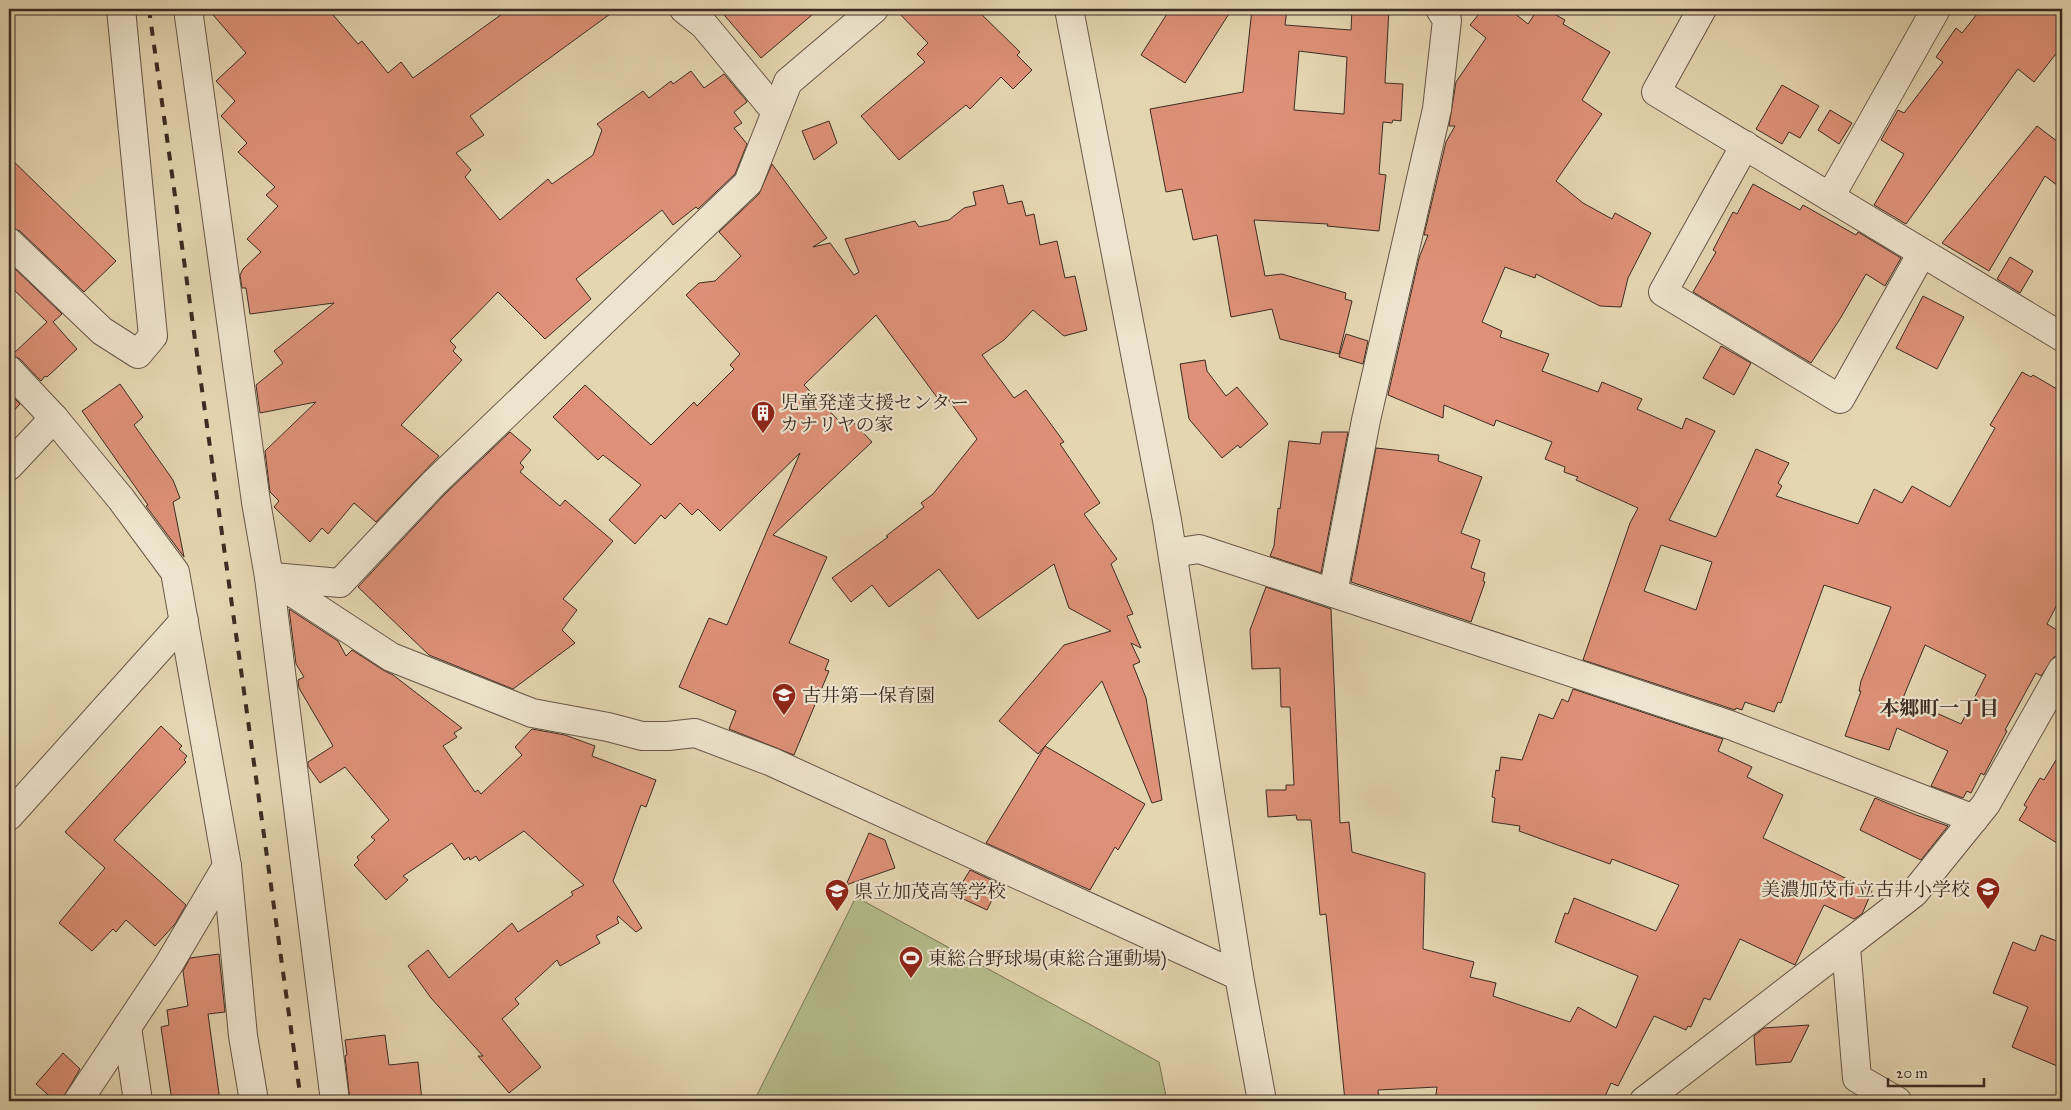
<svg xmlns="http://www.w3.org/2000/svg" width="2071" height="1110" font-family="'IM FELL Great Primer','Noto Serif JP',serif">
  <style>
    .green { fill: #b6bd8b; stroke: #797457 }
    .building { fill: #de9178; stroke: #3c2b23; fill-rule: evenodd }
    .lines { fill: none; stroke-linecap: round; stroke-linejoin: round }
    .minor-casing { stroke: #665647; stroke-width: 30 }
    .tertiary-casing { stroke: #665647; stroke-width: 30 }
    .minor { stroke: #eee4cd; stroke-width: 28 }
    .tertiary { stroke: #eee4cd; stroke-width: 28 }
    .rail { stroke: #3c2b23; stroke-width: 4; stroke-dasharray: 9 9; stroke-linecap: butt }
    .labels { text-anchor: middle; stroke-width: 4.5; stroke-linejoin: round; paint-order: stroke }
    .poi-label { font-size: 19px; fill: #3c2b23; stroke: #eee4cd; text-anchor: start }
    .neighbourhood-label { font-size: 20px; font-weight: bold; fill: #3c2b23; stroke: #eee4cd }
  </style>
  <rect width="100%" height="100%" fill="#e5d6b2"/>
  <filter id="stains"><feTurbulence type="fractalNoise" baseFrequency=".004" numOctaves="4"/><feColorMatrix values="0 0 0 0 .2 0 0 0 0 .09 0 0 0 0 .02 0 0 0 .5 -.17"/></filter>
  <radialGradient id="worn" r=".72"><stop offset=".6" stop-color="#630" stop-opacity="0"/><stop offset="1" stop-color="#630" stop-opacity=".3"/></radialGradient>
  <polygon class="green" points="856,897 1159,1062 1167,1101 754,1101"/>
  <g class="building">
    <polygon points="208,9 328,9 358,44 362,41 388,73 401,62 413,78 509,9 617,9 470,116 484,135 456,153 471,170 465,177 500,220 548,179 552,184 593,155 602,130 597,124 643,91 649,98 671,81 673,84 691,71 704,88 724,74 746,100 747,102 734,112 742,123 734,128 747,144 735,174 698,209 696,207 673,225 662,210 576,279 591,299 545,339 498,292 450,341 456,347 453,351 462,360 401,425 439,456 376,522 354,503 328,534 322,528 310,542 274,507 279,501 270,492 265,451 316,402 260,413 256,385 283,363 274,351 334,303 250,314 246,288 242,288 240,275 243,269 261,252 247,239 278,206 266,195 275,187 238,152 247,143 221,116 235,101 216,81 246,53"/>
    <polygon points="719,9 819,9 761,58"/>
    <polygon points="895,9 976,9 1020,52 1017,55 1032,70 1013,89 1001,77 970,109 966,105 899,160 861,116 925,62 917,54 928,43"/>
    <polygon points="1170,9 1232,9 1185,83 1141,55"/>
    <path d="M1252 9H1287L1285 25 1351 30 1352 9H1389L1385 83 1403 84 1401 121 1393 120 1392 123 1383 122 1379 174 1386 175 1379 231 1327 226 1328 224 1254 220 1265 276 1282 274 1346 293 1345 299 1352 301 1339 354 1280 339 1272 309 1231 317 1217 235 1193 240 1182 189 1166 192 1150 109 1243 92ZM1299 51 1347 57 1344 114 1294 110Z"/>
    <path d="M1483 9H1509L1528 24 1538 9H1545L1565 20 1563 24 1610 52 1582 100 1602 114 1556 181 1583 203 1612 219 1615 213 1651 233 1628 278 1621 307 1600 306 1536 274 1535 278 1505 267 1482 322 1502 331 1500 337 1549 354 1542 371 1598 392 1602 382 1642 399 1637 409 1682 429 1686 418 1715 431 1669 520 1716 537 1756 449 1789 463 1778 483 1782 486 1776 496 1858 524 1874 489 1902 503 1912 486 1950 507 1995 428 1990 425 2022 372 2031 377 2033 375 2062 392V595L2047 624 2062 633V654L2054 657 2041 676 2036 673 2005 730 2007 731 1984 775 1981 773 1971 793 1967 791 1963 798 1931 786 1948 751 1897 728 1889 750 1845 736 1861 691H1859L1861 681 1891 607 1824 585 1781 703 1778 702 1774 712 1745 702 1742 710 1736 708 1735 710 1583 660 1630 523 1638 508 1576 480 1578 477 1564 472 1565 467 1545 459 1552 442 1496 420 1494 426 1444 405 1443 418 1388 395 1419 258 1428 235H1424L1446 142 1455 126H1449L1456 82 1486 38 1470 25ZM1661 545 1712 562 1696 610 1644 591ZM1925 645 1986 675 1961 724 1903 698Z"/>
    <polygon points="1981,9 2062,9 2062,46 2034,82 2018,69 1906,224 1874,205 1904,154 1881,140 1898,110 1904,113 1943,62 1936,57 1956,28 1962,33"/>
    <polygon points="1782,85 1819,106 1800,138 1789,132 1782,144 1756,129"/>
    <polygon points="1830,110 1852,123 1839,144 1818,130"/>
    <polygon points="829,121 837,143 814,160 802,131"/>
    <polygon points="2037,126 2062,145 2062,189 2045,176 1989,271 1942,243"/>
    <polygon points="9,157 116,261 84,292 20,231 9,227"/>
    <polygon points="772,164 827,238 813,247 830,243 854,275 859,272 845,239 915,221 919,227 949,220 964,208 976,205 973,192 1003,185 1008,204 1022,201 1026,216 1034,214 1040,245 1057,241 1065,278 1075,276 1087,330 1064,336 1033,310 1004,340 982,355 1014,398 1026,390 1064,442 1060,444 1100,503 1084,514 1117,559 1111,564 1133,614 1127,616 1141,648 1131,643 1140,662 1133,665 1146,698 1162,800 1152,803 1102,681 1038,754 999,721 1064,645 1111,631 1069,608 1054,564 978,619 939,569 889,607 872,585 851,602 832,578 888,537 886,536 924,507 921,503 933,494 977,439 945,395 939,400 876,315 804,385 844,426 851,420 872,442 773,535 827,557 789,643 829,660 825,670 829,671 794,755 729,729 736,711 679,687 709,618 727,625 800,453 720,531 698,509 692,515 680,503 665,519 661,515 635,544 609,520 641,485 603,455 598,460 553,417 585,385 651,445 694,402 697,406 734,369 730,365 740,354 686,295 699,283 715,281 741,256 719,232 759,194"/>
    <polygon points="1753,184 1800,210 1803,205 1856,235 1858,232 1901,258 1885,286 1866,274 1840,319 1811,363 1693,292 1716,252 1713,250 1733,212 1737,214"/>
    <polygon points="2010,257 2033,271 2020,293 1997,279"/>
    <polygon points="9,263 62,314 53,322 77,349 47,377 45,376 41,381 20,359 12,355 47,322 9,285"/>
    <polygon points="1923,296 1964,317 1937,369 1896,348"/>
    <polygon points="1346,334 1368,341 1363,364 1339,357"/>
    <polygon points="1721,346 1751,363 1734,395 1703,378"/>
    <polygon points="1205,360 1207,371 1226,396 1237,387 1268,424 1240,448 1238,445 1222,458 1189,419 1180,364"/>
    <polygon points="120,384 143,417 134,425 173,480 180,498 173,502 184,557 146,506 148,505 82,411"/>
    <polygon points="9,393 20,404 9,416"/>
    <polygon points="510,432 531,450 520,463 524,467 520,472 560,506 565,500 613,541 563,599 577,610 562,630 575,643 513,689 429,655 358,587 445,494"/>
    <polygon points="1322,432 1348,432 1321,573 1270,556 1274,546 1278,508 1280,509 1289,441 1320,444"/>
    <polygon points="1376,448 1439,455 1438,461 1482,477 1461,533 1480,540 1471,568 1485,573 1483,581 1485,582 1471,622 1351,582"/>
    <polygon points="1266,587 1331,609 1340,823 1349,822 1352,852 1425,873 1423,949 1474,962 1470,977 1496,983 1493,996 1570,1022 1578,1007 1616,1028 1638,976 1555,942 1565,913 1568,914 1574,898 1656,931 1679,885 1612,859 1610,864 1519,831 1520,826 1492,822 1495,798 1492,797 1496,770 1499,771 1501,757 1522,760 1539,714 1553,719 1562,699 1568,702 1573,689 1723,739 1718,751 1752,767 1747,777 1783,795 1763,838 1872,891 1862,914 1854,919 1824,905 1795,965 1740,939 1710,1000 1704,998 1691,1027 1688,1026 1686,1030 1654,1016 1618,1086 1611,1083 1603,1101 1435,1101 1437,1087 1378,1090 1379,1101 1345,1101 1326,914 1320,915 1311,820 1297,820 1296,815 1268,817 1266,790 1286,790 1286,785 1294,785 1290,707 1281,707 1280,668 1252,669 1250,630"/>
    <polygon points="289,609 338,641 346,656 352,650 383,670 393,675 462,728 454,733 457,737 443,746 475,792 478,790 481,794 522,755 515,747 532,729 565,735 595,746 592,756 656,780 646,807 641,805 613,881 642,928 636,932 618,916 617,919 619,923 596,936 600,943 560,966 557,960 515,999 519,1004 502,1019 541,1067 509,1093 478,1056 483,1056 431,998 408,966 428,950 449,978 512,923 518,932 573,895 571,892 584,885 524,831 479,861 476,856 470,860 469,857 464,860 452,843 403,876 408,880 386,900 354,865 359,860 357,857 375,840 371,837 389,820 345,767 320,783 308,766 308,762 333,746 299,688 298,680 304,677 296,664"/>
    <polygon points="161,726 182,746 179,749 187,756 184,760 186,762 114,840 186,905 175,924 155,946 126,920 116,932 113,929 92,951 59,923 105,868 65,832"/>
    <polygon points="1045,746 1145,804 1118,850 1115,847 1090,890 986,843"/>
    <polygon points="2062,750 2062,846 2019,820 2027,807 2024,805 2040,778 2044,780"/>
    <polygon points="1875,798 1916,815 1948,826 1921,860 1860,830"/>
    <polygon points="869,833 885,840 895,868 846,885"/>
    <polygon points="970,870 1000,884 987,910 955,895"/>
    <polygon points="2041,935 2062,943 2062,1068 2012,1047 2028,1007 1993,993 2013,942 2035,951"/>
    <polygon points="219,954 225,1012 208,1014 220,1101 172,1101 161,1027 169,1025 167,1010 188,1006 183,971 190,958"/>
    <polygon points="1809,1025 1791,1062 1756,1065 1754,1036 1764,1028"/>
    <polygon points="385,1035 389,1065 418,1062 422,1101 350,1101 345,1056 347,1055 345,1040"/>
    <polygon points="63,1053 80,1069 61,1101 55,1101 36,1084"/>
  </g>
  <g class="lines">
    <defs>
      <g id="minor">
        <polyline points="188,9 256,502 269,577 335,1101"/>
        <polyline points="684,9 704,25 776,112"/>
        <polyline points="1702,9 1656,92 1830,197 1936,9"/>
        <polyline points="1745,145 1663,292 1840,399 1922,253"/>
        <polyline points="1830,197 2062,337"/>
        <polyline points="9,242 102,331 138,354 153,336 121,9"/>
        <polyline points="9,370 54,418 121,499 175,572 227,866 169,964 78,1101"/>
        <polyline points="9,466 54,418"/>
        <polyline points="1173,553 1199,549 1333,593 1730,725 1974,819"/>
        <polyline points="269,577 391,657 532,713 608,727 642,736 668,736 695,733 772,762 1239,976"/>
        <polyline points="273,577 340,583 434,483 748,183 788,82 874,9"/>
        <polyline points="1333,593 1366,420 1437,109 1447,20 1440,9"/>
        <polyline points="9,816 184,621"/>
        <polyline points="227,866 243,1036 254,1101"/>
        <polyline points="1846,947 1857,1078 1897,1101"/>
        <polyline points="127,1027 138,1101"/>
        <polyline points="1644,1101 1914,893 1986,804 2062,670"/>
      </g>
      <polyline id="tertiary" points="1069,9 1167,520 1239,976 1262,1101"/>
    </defs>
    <use href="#minor" class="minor-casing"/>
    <use href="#tertiary" class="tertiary-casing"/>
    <use href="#minor" class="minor"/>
    <use href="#tertiary" class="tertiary"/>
    <polyline class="rail" points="149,9 301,1101"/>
  </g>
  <defs>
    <symbol id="building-pin" viewBox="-11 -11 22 30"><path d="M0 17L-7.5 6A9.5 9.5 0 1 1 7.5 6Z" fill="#8f2418" stroke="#eee4cd"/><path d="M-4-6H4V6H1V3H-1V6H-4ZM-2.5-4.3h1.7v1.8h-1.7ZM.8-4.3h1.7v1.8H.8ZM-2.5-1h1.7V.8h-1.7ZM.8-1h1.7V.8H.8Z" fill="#fff"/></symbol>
    <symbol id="school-pin" viewBox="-11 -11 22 30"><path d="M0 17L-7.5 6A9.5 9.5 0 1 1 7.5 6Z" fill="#8f2418" stroke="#eee4cd"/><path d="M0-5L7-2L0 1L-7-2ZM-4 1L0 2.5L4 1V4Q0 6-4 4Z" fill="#fff"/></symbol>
    <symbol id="stadium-pin" viewBox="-11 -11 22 30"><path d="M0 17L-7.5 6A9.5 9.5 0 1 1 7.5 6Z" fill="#8f2418" stroke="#eee4cd"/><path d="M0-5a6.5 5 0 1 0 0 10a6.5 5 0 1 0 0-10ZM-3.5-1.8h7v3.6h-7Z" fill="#fff"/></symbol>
  </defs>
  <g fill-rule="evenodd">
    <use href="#building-pin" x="749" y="399" width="28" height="38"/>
    <use href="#school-pin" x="770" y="681" width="28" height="38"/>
    <use href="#school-pin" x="1974" y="875" width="28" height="38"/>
    <use href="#school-pin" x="823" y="877" width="28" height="38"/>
    <use href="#stadium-pin" x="897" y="944" width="28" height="38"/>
  </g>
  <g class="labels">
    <g class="poi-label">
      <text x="780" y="409">児童発達支援センター<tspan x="780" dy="22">カナリヤの家</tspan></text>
      <text x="802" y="702">古井第一保育園</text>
      <text x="1970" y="896" text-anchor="end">美濃加茂市立古井小学校</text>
      <text x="854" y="898">県立加茂高等学校</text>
      <text x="928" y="965">東総合野球場(東総合運動場)</text>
    </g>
    <g class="neighbourhood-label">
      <text x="1939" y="715">本郷町一丁目</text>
    </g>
  </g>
  <rect width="2071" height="1110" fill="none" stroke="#e5d6b2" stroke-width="30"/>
  <rect x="10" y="10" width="2051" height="1090" fill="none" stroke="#3c2b23" stroke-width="2.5"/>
  <rect x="15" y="15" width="2041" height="1080" fill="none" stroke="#3c2b23"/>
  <path d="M1888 1078v8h96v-8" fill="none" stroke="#3c2b23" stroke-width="2.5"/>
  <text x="1896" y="1078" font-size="15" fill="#3c2b23" stroke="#eee4cd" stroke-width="4" paint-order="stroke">20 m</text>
  <rect width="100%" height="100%" filter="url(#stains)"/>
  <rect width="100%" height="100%" fill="url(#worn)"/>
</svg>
